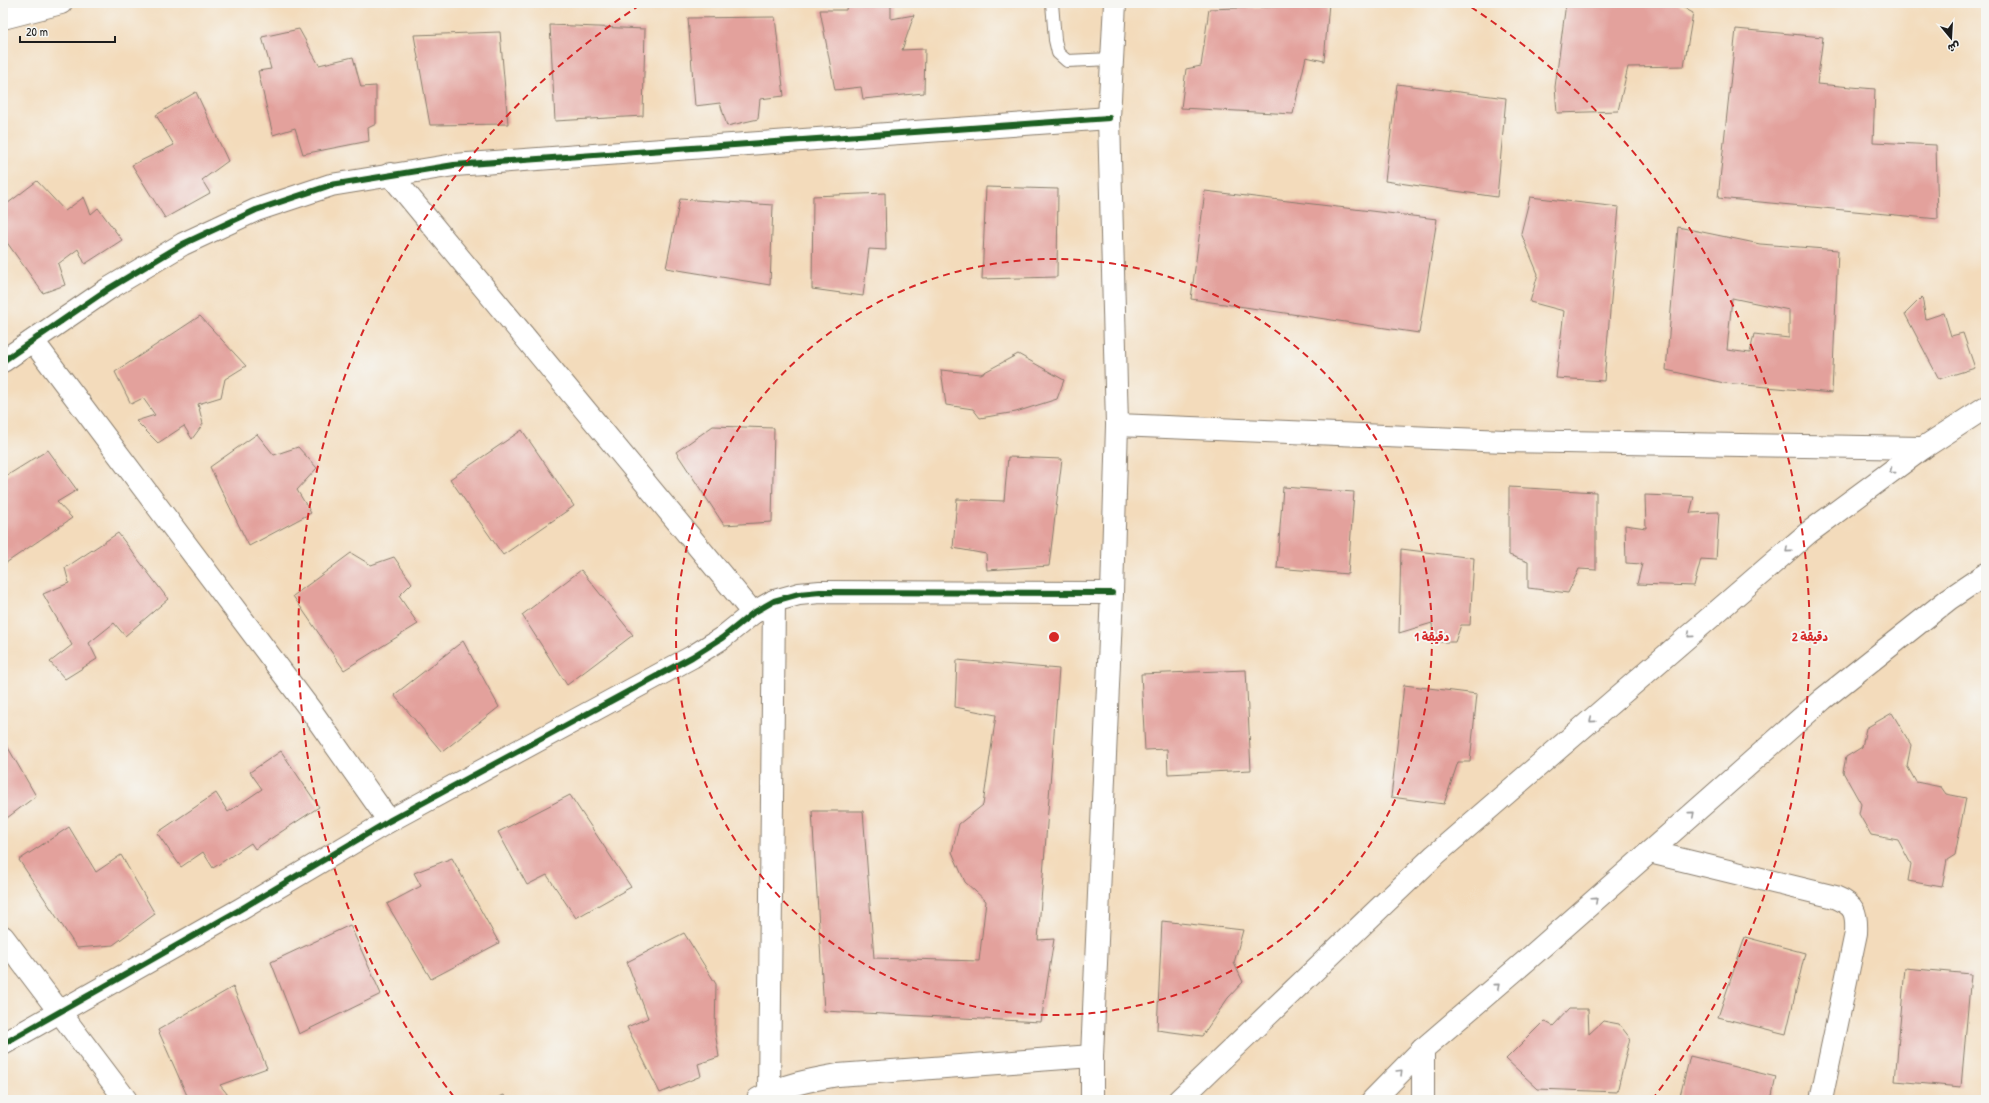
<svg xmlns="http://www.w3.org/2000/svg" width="1989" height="1103" font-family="'Patrick Hand','Playpen Sans Arabic',sans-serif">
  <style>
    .building { fill: #e3a19c; fill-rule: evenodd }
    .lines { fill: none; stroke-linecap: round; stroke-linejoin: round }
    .lane-casing { stroke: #887c6c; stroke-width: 14 }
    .street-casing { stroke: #887c6c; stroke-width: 24 }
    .primary-casing { stroke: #887c6c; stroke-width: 24 }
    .lane { stroke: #fff; stroke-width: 12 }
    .street { stroke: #fff; stroke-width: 22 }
    .primary { stroke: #fff; stroke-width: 22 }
    .cycleway-casing { stroke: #f6f6f2; stroke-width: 8 }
    .cycleway { stroke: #1b5e20; stroke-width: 6 }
    .oneway { stroke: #999 }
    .ring { fill: none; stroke: #d62828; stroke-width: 2; stroke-dasharray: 7 5 }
    .centre { fill: #d62828; stroke: #f6f6f2; stroke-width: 2 }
    .ring-label { font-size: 12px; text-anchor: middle; font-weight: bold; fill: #d62828; stroke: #f6f6f2; stroke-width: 4; stroke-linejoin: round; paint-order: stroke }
  </style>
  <rect width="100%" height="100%" fill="#f6f6f2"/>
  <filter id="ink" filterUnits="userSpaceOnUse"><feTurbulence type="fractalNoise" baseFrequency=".025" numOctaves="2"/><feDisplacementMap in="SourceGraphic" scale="8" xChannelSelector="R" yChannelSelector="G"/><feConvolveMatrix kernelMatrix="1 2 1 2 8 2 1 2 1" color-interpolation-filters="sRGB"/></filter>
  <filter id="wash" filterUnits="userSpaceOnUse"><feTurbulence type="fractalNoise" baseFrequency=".012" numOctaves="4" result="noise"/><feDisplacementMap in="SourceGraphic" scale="16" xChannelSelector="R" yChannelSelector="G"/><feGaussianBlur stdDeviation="0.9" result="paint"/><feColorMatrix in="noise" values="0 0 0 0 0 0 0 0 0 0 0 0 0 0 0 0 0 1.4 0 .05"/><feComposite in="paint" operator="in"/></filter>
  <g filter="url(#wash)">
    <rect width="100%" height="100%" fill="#f3dbbb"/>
    <g id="blocks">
      <g class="building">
        <polygon points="847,3 891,3 891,19 914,15 902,50 925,49 924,93 863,99 861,87 835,90 820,10 846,10"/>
        <polygon points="1294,3 1329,3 1324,61 1306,57 1293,114 1181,108 1186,69 1201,66 1209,9 1293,6"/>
        <polygon points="1566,3 1675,3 1693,13 1684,66 1628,67 1618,111 1557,113 1555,87"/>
        <polygon points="775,17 784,96 760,99 758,119 727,126 720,103 695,106 688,18"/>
        <polygon points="550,25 645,29 643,116 555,121"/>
        <polygon points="299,29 319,65 353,57 361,87 376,86 376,124 368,128 369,141 303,154 295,128 273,135 258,71 271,69 262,37"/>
        <polygon points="1736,29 1823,37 1817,84 1875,89 1873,142 1936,145 1938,219 1718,198"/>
        <polygon points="500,32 508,124 430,125 414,35"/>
        <polygon points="1397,84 1506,98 1497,197 1385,181"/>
        <polygon points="196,92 228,161 202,180 210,193 165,218 132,165 174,145 156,115"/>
        <polygon points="37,181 65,211 84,197 91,214 98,208 122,240 85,264 78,249 58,264 65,285 43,293 3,237 3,207"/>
        <polygon points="986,187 1058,189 1057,277 982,279"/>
        <polygon points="1205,191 1437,219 1419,333 1191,299"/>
        <polygon points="885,193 886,250 869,249 863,296 812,289 813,196"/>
        <polygon points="1530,197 1619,207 1604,381 1556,378 1564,311 1530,302 1538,274 1521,233"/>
        <polygon points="680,199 773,205 770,285 666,268"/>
        <path d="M1678 227 1760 244 1838 250 1832 393 1724 383 1666 370ZM1732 298 1789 310V338L1754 334 1750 353 1727 350Z"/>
        <polygon points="1922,297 1926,319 1944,313 1951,336 1963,333 1975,368 1939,379 1905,314"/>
        <polygon points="200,316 246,366 225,379 221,397 198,404 203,424 192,439 184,426 158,443 136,421 155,415 143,398 131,404 115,372"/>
        <polygon points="1018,354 1064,380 1057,399 1016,412 980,418 973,409 946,405 941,370 981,374"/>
        <polygon points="713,426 774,428 772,522 724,525 676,452"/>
        <polygon points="522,430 574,506 503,555 450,479"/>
        <polygon points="257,434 274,455 298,447 317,468 297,490 311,513 249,546 210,467"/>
        <polygon points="48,450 77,490 57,502 72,518 3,565 3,478"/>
        <polygon points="1008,457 1062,459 1049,566 987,570 986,554 953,548 957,499 1004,501"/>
        <polygon points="1283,487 1354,492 1348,574 1277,568"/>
        <polygon points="1509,487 1596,492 1596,570 1579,569 1568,593 1528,588 1528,562 1509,555"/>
        <polygon points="1645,495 1694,497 1690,513 1719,512 1716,560 1701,559 1694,586 1637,584 1642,564 1626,563 1625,525 1646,528"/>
        <polygon points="118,533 168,599 125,636 114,623 89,643 97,659 65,679 50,662 72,645 43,594 69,583 65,568"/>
        <polygon points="1401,549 1474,558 1470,625 1461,625 1455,642 1433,642 1432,623 1399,633"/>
        <polygon points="351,553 371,565 394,557 412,583 399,596 418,624 344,670 293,596"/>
        <polygon points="581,570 633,635 567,685 522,615"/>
        <polygon points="463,641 499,707 442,752 394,695"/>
        <polygon points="957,660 1059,669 1038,940 1054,939 1041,1022 824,1011 812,811 863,811 874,958 979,961 986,901 965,882 952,852 959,824 983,805 996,715 955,707"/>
        <polygon points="1246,670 1251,770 1168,774 1167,749 1145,750 1141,674"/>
        <polygon points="1404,685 1477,694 1470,762 1458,762 1444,804 1391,797"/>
        <polygon points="1892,713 1911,745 1907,766 1916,782 1941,787 1946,794 1966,798 1955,855 1947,860 1942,887 1908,881 1911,864 1898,840 1871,835 1859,814 1861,804 1843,772 1846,757 1862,747 1866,728"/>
        <polygon points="3,739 36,796 3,821"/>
        <polygon points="281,751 319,807 255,849 251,843 213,868 203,852 181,867 157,833 216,793 228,812 262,789 250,772"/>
        <polygon points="570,795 631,887 576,918 547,875 527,885 498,832"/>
        <polygon points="69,827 96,872 121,855 155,914 113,945 77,948 19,860"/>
        <polygon points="452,858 499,943 431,979 387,904 421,886 414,873"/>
        <polygon points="1162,921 1243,930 1234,963 1243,982 1228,998 1202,1036 1157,1030"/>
        <polygon points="350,925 381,994 299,1034 271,962"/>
        <polygon points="684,933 716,984 715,1032 719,1057 698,1064 701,1076 660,1093 627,1027 648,1018 627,962"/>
        <polygon points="1745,937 1805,953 1786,1034 1718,1017"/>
        <polygon points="1905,968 1971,974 1961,1087 1895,1081"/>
        <polygon points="233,987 267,1068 220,1085 232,1100 189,1100 158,1030"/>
        <polygon points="1569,1009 1588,1009 1589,1034 1603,1021 1619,1024 1630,1038 1617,1092 1538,1089 1506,1059 1544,1021 1553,1026"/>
        <polygon points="1690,1056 1776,1077 1771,1100 1679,1100"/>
        <polygon points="504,1095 507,1100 492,1100"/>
      </g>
    </g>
  </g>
  <g filter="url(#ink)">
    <use href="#blocks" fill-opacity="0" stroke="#887c6c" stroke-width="1"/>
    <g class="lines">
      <defs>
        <polyline id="lane" points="1052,3 1055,40 1058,53 1067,61 1112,59"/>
        <g id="street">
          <polyline points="390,174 753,613"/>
          <polyline points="33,341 312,712 389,821"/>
          <polyline points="3,361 108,289 183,244 256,210 331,185 454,165 1109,118"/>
          <polyline points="1117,425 1505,441 1923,448"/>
          <path d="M1650 852 1835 897C1855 905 1857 913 1856 933L1821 1100"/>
          <polyline points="3,937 126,1100"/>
          <polyline points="3,1044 241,909 389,821 692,657 722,638 753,613 774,601 799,594 820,592 1112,593"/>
          <polyline points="1423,1049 1423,1100"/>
          <polyline points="769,1093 774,601"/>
          <path d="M758 1099C782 1085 810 1080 838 1075L1092 1056"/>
          <polyline points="1092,1100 1092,1056 1112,593 1117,425 1109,118 1115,3"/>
          <polyline points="1179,1100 1435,855 1808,533 1923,448 1986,407"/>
          <polyline points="1373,1100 1423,1049 1527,960 1823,699 1949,599 1986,574"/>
        </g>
        <polyline id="primary" points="3,18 61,3"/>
      </defs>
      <use href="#lane" class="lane-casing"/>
      <use href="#street" class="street-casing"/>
      <use href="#primary" class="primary-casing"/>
      <use href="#lane" class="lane"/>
      <use href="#street" class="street"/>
      <use href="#primary" class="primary"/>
      <defs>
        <g id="cycleway">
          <polyline points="3,361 108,289 183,244 256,210 331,185 454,165 1109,118"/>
          <polyline points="3,1044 241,909 389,821 692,657 722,638 753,613 774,601 799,594 820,592 1112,593"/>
        </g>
      </defs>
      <use href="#cycleway" class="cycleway-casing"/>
      <use href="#cycleway" class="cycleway"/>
    </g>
    <defs><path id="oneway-chevron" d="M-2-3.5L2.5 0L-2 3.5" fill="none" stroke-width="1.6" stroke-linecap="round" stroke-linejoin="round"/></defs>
    <g class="oneway">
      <use href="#oneway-chevron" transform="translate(1892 471) rotate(143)"/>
      <use href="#oneway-chevron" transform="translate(1788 550) rotate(139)"/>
      <use href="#oneway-chevron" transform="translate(1690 635) rotate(139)"/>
      <use href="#oneway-chevron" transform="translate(1592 720) rotate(139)"/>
      <use href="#oneway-chevron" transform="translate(1692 814) rotate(-41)"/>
      <use href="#oneway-chevron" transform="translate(1595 900) rotate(-42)"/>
      <use href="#oneway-chevron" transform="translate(1497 986) rotate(-41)"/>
      <use href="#oneway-chevron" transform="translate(1400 1072) rotate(-45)"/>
    </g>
  </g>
  <g class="ring">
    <circle cx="1054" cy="637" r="378"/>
    <path d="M454 1097A756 756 0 0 1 637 7M1471 7A756 756 0 0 1 1654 1097"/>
  </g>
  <circle cx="1054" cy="637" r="6" class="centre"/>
  <g class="ring-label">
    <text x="1432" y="641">1 دقيقة</text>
    <text x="1810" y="641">2 دقيقة</text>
  </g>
  <rect width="1989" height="1103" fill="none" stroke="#f6f6f2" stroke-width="16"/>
  <g transform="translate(1951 38) rotate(162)" stroke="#f6f6f2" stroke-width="3" paint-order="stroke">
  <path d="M0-3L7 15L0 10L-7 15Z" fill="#1c1c1c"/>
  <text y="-6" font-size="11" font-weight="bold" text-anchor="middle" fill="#1c1c1c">ش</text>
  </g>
  <path d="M20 36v6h95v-6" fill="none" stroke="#1c1c1c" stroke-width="2"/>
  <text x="26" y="36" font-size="12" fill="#1c1c1c" stroke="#f6f6f2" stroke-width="3" paint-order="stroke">20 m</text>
</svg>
